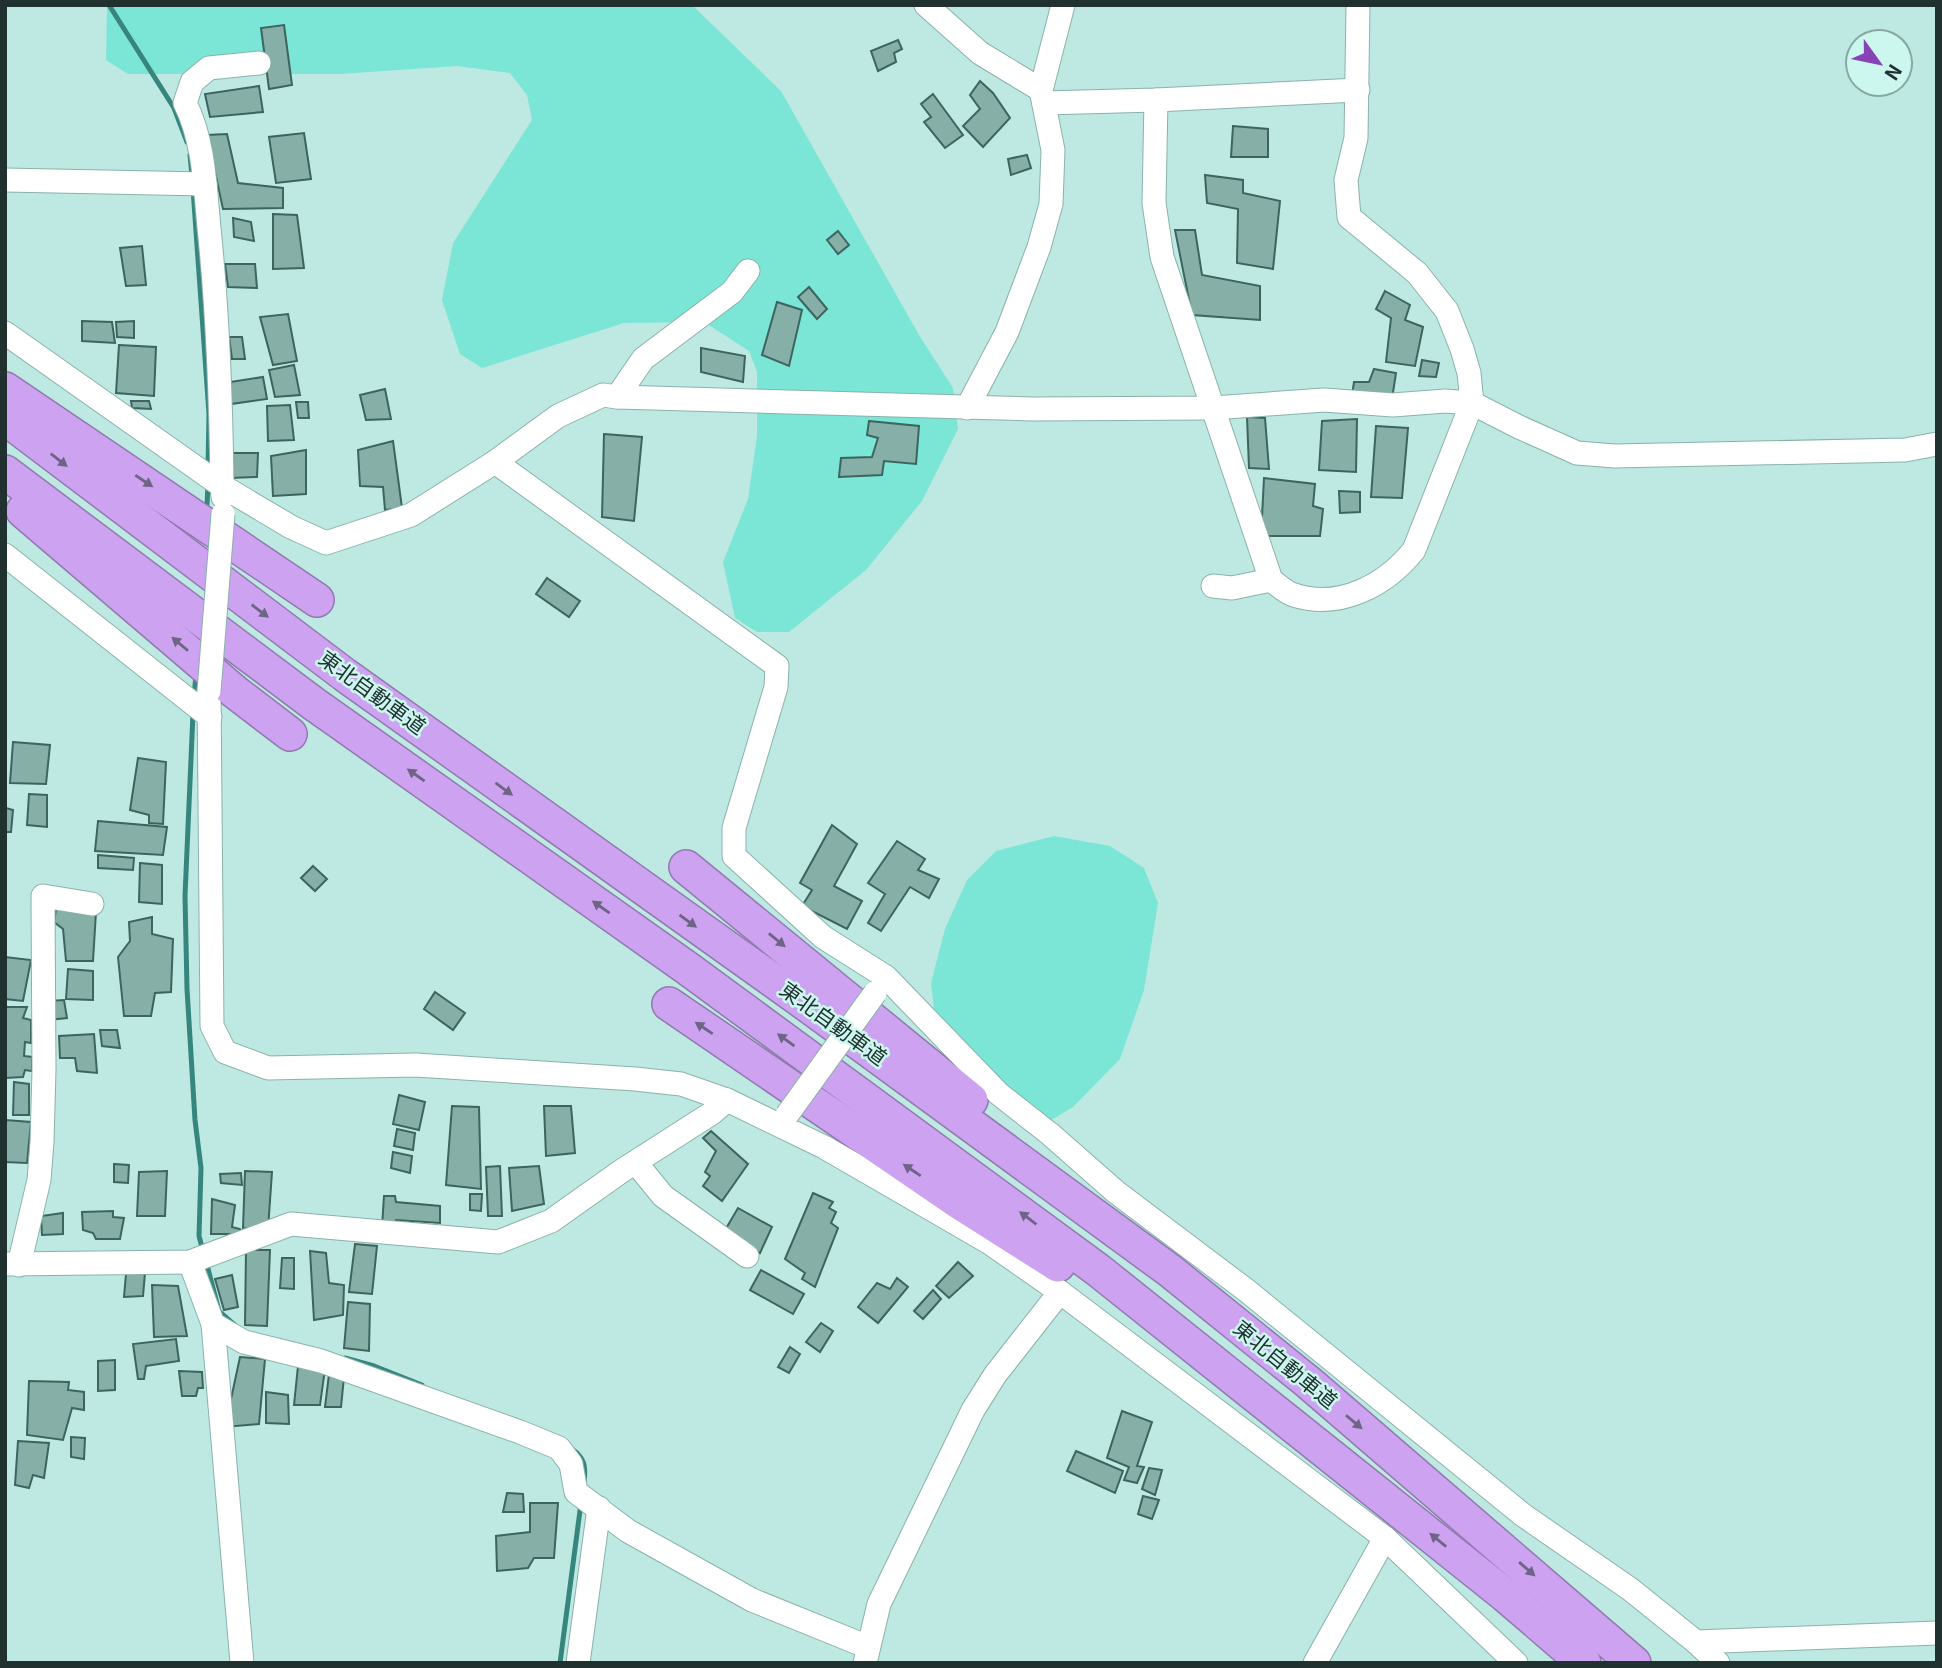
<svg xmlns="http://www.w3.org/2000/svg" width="1942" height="1668" font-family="Georgia,'Noto Sans JP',serif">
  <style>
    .green { fill: #7be5d6 }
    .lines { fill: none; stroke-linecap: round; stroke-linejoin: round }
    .stream { stroke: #36867d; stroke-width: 5 }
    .building { fill: #86afa8; stroke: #3d645e; stroke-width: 2 }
    .minor-casing { stroke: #89b2ab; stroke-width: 25 }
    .highway-casing { stroke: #907aad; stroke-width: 36 }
    .minor { stroke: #fff; stroke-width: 23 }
    .highway { stroke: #cca2f1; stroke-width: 33 }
    .minor-bridge-casing { stroke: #89b2ab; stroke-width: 25; stroke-linecap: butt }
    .minor-bridge { stroke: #fff; stroke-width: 23 }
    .oneway { fill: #6e6486 }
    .labels { text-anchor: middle; stroke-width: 5; stroke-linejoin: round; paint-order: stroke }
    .street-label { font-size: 21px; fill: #21312f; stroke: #cbf7ef }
  </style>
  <rect width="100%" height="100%" fill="#bee9e2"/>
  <g class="green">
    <polygon points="107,5 692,5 781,91 919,335 953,388 958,429 922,501 866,570 789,632 757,632 735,618 723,562 748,499 757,436 757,372 749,351 704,322 624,323 482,368 460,354 442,300 453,243 532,120 527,95 510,73 457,66 340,74 128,74 106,60"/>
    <polygon points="1054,836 1110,846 1144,868 1158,903 1144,990 1120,1059 1073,1107 1038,1128 1014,1117 969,1088 938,1046 931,983 945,929 967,880 996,851"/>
  </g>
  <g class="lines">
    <g class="stream">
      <polyline points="109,5 174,108 187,142"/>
      <polyline points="190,155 192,176"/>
      <polyline points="193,189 209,414 208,466"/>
      <polyline points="207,505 208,483"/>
      <polyline points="194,696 196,675"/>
      <polyline points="193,713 185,896 187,989 195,1120 201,1168 199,1236 203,1251"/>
      <polyline points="206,1261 219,1311 236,1326"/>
      <polyline points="345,1358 374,1366 422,1385"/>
      <path d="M572 1449C585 1458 586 1467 584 1482"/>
      <polyline points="560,1663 581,1503"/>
    </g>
  </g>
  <g class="building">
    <polygon points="284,25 292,85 269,89 261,28"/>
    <polygon points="898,40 902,49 894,53 896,62 878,71 871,51"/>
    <polygon points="980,81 993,93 1010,118 983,147 963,126 980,109 970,95"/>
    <polygon points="259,86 263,112 210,117 205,94"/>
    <polygon points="933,94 963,135 945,148 924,122 931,117 921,104"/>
    <polygon points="1233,126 1268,129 1268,157 1231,157"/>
    <polygon points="304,133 311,179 276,183 269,137"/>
    <polygon points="227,134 238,183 283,188 283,208 223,209 207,135"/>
    <polygon points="1027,155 1031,168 1011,175 1008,159"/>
    <polygon points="1205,175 1243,180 1243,193 1280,201 1273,269 1237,263 1238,209 1207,203"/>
    <polygon points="273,214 297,215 304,268 273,269"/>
    <polygon points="233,218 251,222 254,241 234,237"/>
    <polygon points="1175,230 1195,230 1202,275 1260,286 1260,320 1192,315"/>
    <polygon points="838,231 849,245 838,254 827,240"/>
    <polygon points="142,246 146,285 126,286 120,248"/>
    <polygon points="225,264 255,264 257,288 228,287"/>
    <polygon points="809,287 827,309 817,319 798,297"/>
    <polygon points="1385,291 1410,305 1405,320 1423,327 1415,366 1386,362 1391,318 1376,309"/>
    <polygon points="777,302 802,310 789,366 762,355"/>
    <polygon points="288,314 297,361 273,365 260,317"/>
    <polygon points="82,321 112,322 115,343 82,341"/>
    <polygon points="134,321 134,338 117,337 116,322"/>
    <polygon points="229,337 242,337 245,359 232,359"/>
    <polygon points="119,345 156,347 154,396 116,393"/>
    <polygon points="701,348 745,356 743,382 701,372"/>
    <polygon points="1422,360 1439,363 1436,377 1419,376"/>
    <polygon points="294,365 300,395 275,397 269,370"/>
    <polygon points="1374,369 1396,373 1392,399 1352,395 1354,382 1369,382"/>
    <polygon points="263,377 267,399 231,404 230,382"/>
    <polygon points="385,389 391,419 366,420 360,395"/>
    <polygon points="131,401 149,401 151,409 132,408"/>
    <polygon points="296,402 308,402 309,418 298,418"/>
    <polygon points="290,405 294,440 268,441 267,406"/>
    <polygon points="1247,417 1265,418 1269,469 1249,468"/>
    <polygon points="1357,419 1356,472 1319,470 1322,421"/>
    <polygon points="869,421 919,426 916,464 884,461 882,475 839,477 841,458 872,457 878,438 867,435"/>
    <polygon points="1376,426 1408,428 1402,498 1371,497"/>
    <polygon points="604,434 642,437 634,521 602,517"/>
    <polygon points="393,441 402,508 385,510 383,487 360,486 358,450"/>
    <polygon points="306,450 306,494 273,496 271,456"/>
    <polygon points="230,453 258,453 257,477 230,478"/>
    <polygon points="1264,478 1315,484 1313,506 1323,509 1320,536 1261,536"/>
    <polygon points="1339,491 1360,492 1360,512 1340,513"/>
    <polygon points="547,578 580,601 569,617 536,594"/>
    <polygon points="13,742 50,745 46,784 10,783"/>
    <polygon points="138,758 166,762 163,824 149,823 149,815 130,810"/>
    <polygon points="29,794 47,795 47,827 27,825"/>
    <polygon points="5,799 6,808 13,810 11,832 5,832"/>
    <polygon points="98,821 167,827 163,855 95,851"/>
    <polygon points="832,825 857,844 834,886 862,901 847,929 802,906 812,890 800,883"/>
    <polygon points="897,841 925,859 918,870 939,879 929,898 910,887 881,931 868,923 885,894 868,883"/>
    <polygon points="98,855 134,858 133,870 98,868"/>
    <polygon points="140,863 162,865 162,904 139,902"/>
    <polygon points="313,866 327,879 315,891 301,878"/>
    <polygon points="56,909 96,912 93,961 66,961 63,929 54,922"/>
    <polygon points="152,917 152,934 173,939 171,992 155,993 151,1016 124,1016 118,957 130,941 129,922"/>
    <polygon points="5,957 31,960 23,1001 5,999"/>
    <polygon points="68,969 93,971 93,1000 66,999"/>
    <polygon points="435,992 465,1013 453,1030 424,1009"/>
    <polygon points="64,1000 67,1018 49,1020 48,1001"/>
    <polygon points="5,1007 27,1007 23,1018 31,1020 31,1043 25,1042 24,1056 32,1057 32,1071 25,1070 23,1077 5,1078"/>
    <polygon points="100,1030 117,1030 120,1048 102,1046"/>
    <polygon points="94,1034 97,1073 77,1071 75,1058 60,1058 59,1036"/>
    <polygon points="14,1082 29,1084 29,1115 13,1115"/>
    <polygon points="399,1095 425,1102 419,1130 393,1124"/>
    <polygon points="452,1106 479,1107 481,1189 446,1185"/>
    <polygon points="544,1106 571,1106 575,1153 546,1156"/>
    <polygon points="5,1120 31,1122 27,1163 5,1162"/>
    <polygon points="397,1129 415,1133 413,1150 394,1146"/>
    <polygon points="711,1131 748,1164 722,1201 703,1186 710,1176 705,1172 716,1151 703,1138"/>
    <polygon points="393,1152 412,1156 410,1173 391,1168"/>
    <polygon points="114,1164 129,1165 128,1183 114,1182"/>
    <polygon points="500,1166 502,1216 488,1216 486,1167"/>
    <polygon points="539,1166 544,1204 512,1211 509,1168"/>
    <polygon points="167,1171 165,1216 137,1216 139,1172"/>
    <polygon points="245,1171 272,1172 268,1229 243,1228"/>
    <polygon points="241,1173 242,1185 221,1183 220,1174"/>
    <polygon points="813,1193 833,1202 829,1208 836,1212 831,1223 838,1228 815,1287 802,1279 805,1273 785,1259"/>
    <polygon points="470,1194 482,1194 481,1211 470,1210"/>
    <polygon points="384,1196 395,1196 396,1202 440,1206 440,1223 396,1220 394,1227 382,1227"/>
    <polygon points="212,1199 235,1205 232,1227 240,1229 242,1234 211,1234"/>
    <polygon points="738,1208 772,1227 760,1253 724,1232"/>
    <polygon points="113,1211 113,1217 124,1218 120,1239 96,1239 93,1233 83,1230 82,1212"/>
    <polygon points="63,1213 63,1234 42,1235 41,1216"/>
    <polygon points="355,1244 377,1246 372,1294 349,1292"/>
    <polygon points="246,1250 270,1250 267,1326 245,1325"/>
    <polygon points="310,1251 326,1253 329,1283 344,1285 343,1315 314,1320"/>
    <polygon points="282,1258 294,1258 294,1289 280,1288"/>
    <polygon points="958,1262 973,1276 949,1298 936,1286"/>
    <polygon points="761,1270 804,1294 793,1314 750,1290"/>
    <polygon points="145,1273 143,1296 124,1297 126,1274"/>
    <polygon points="232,1275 238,1307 224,1310 215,1279"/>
    <polygon points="897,1278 908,1287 878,1323 858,1307 877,1283 890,1289"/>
    <polygon points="152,1285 178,1286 187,1336 154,1337"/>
    <polygon points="933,1290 941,1299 923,1319 914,1311"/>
    <polygon points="348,1302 370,1304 369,1351 344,1348"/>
    <polygon points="821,1323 833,1331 820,1352 806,1342"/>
    <polygon points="176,1339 179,1361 146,1366 144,1379 138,1379 133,1344"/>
    <polygon points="790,1347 800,1354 789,1373 778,1367"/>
    <polygon points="240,1357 265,1359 259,1424 225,1427"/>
    <polygon points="115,1360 115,1390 98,1391 98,1361"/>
    <polygon points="298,1366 325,1369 320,1405 294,1405"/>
    <polygon points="179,1371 202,1372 203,1388 198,1388 196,1396 182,1396"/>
    <polygon points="329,1374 344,1377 341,1407 325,1407"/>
    <polygon points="29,1381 69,1382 68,1390 84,1392 84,1410 72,1408 63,1440 27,1435"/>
    <polygon points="266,1392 288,1395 289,1424 266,1423"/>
    <polygon points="1122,1411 1152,1422 1137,1466 1144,1467 1137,1483 1124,1480 1129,1467 1107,1458"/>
    <polygon points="71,1437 85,1438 84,1459 71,1457"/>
    <polygon points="18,1441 49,1443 44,1478 33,1475 29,1488 15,1485"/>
    <polygon points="1076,1451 1123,1471 1115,1493 1067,1471"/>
    <polygon points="1149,1468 1162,1470 1155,1495 1142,1489"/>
    <polygon points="507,1493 523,1494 524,1512 503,1512"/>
    <polygon points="1143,1496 1159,1500 1152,1519 1138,1514"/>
    <polygon points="530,1503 558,1503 554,1558 534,1558 528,1568 497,1571 496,1536 530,1532"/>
  </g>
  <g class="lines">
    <defs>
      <g id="minor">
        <polyline points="926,5 980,53 1041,90"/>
        <path d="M259 63 209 68 192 82 185 103C204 141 205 186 209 228 218 314 221 400 222 486L291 527 326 543 411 515 495 462 558 416 603 395 617 397 1032 409 1213 408 1324 400 1393 405 1445 401 1472 403 1519 427 1577 453 1615 456 1905 450 1937 444"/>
        <path d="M1156 100 1154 203 1162 257 1271 580C1278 585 1286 593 1294 595 1340 610 1386 585 1414 550L1472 403 1469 373 1462 349 1447 311 1417 273 1349 217 1346 180 1356 138 1358 5"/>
        <polyline points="1044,103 1156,100 1358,90"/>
        <polyline points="5,180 205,184"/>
        <polyline points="5,333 222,486 223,497"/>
        <polyline points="617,397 643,359 732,292 748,271"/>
        <polyline points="967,408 1007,332 1039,247 1051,204 1053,150 1041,90 1063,5"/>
        <polyline points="495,462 777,666 776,687 734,828 734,856 823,937 886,977 999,1094 1050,1134 1116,1192 1246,1290 1523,1515 1630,1589 1696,1642 1718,1663"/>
        <polyline points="5,555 210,717"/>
        <polyline points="1213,586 1232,588 1271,580"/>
        <polyline points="209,691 212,1026 225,1052 268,1068 416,1065 635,1079 681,1084 727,1100 824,1147 990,1243 1060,1292 1385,1538 1516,1663"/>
        <polyline points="636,1163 663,1196 747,1256"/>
        <polyline points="190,1262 213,1324 244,1342 321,1361 520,1432 559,1448 571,1464 576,1492 628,1531 752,1600 868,1647"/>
        <polyline points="5,1264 190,1262 291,1224 498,1242 551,1221 623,1170 712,1113 727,1100"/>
        <polyline points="19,1265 39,1180 42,1142 44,1070 43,896 92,904"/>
        <polyline points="213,1324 242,1663"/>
        <polyline points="1696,1642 1937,1633"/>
        <polyline points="578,1663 599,1508"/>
        <polyline points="865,1663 879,1604 973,1410 995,1375 1060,1292"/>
        <polyline points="1315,1663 1385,1538"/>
      </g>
      <g id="highway">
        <polyline points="5,389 317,600"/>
        <polyline points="5,418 345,675 799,999 1169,1270 1308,1382 1634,1663"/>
        <polyline points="5,472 314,704 687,968 1098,1270 1505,1595 1584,1663"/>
        <polyline points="23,511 235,692 290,734"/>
        <polyline points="686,867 971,1100"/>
        <polyline points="669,1004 954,1199 1058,1265"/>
      </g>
    </defs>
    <use href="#minor" class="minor-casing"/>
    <use href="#highway" class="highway-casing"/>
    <use href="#minor" class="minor"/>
    <use href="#highway" class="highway"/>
    <defs>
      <g id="minor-bridge">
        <polyline points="209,691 223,514"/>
        <polyline points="787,1115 875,993"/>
      </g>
    </defs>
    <use href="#minor-bridge" class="minor-bridge-casing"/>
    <use href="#minor-bridge" class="minor-bridge"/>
  </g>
  <defs><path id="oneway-solid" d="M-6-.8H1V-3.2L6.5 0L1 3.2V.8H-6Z" transform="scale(1.75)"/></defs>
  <g class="oneway">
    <use href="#oneway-solid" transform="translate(59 460) rotate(38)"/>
    <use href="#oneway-solid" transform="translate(144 481) rotate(34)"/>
    <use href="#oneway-solid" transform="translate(260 611) rotate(37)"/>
    <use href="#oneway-solid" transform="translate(180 644) rotate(-140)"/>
    <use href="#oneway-solid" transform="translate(416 775) rotate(-145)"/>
    <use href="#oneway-solid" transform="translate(504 789) rotate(36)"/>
    <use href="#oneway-solid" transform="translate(601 907) rotate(-145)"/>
    <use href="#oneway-solid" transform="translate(688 921) rotate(36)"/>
    <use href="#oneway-solid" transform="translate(777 940) rotate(39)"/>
    <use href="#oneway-solid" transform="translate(704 1028) rotate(-146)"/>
    <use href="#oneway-solid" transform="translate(786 1040) rotate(-144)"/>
    <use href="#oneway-solid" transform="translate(912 1170) rotate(-146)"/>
    <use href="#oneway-solid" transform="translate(1028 1218) rotate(-143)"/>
    <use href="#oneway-solid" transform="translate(1354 1422) rotate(40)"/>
    <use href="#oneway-solid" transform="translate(1438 1540) rotate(-141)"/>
    <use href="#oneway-solid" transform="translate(1527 1569) rotate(41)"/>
  </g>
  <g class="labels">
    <g class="street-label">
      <text transform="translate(372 693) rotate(36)" y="7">東北自動車道</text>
      <text transform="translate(833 1024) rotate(36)" y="7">東北自動車道</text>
      <text transform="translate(1285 1365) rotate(39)" y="7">東北自動車道</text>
    </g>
  </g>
  <rect width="1942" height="1668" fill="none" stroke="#21312f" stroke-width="14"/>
  <g transform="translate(1879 63) rotate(123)"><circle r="33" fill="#cbf7ef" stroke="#87a8a2" stroke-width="2"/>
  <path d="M0-5L12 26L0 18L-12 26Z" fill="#8642b6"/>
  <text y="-10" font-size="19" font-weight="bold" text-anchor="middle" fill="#21312f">N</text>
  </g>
</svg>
